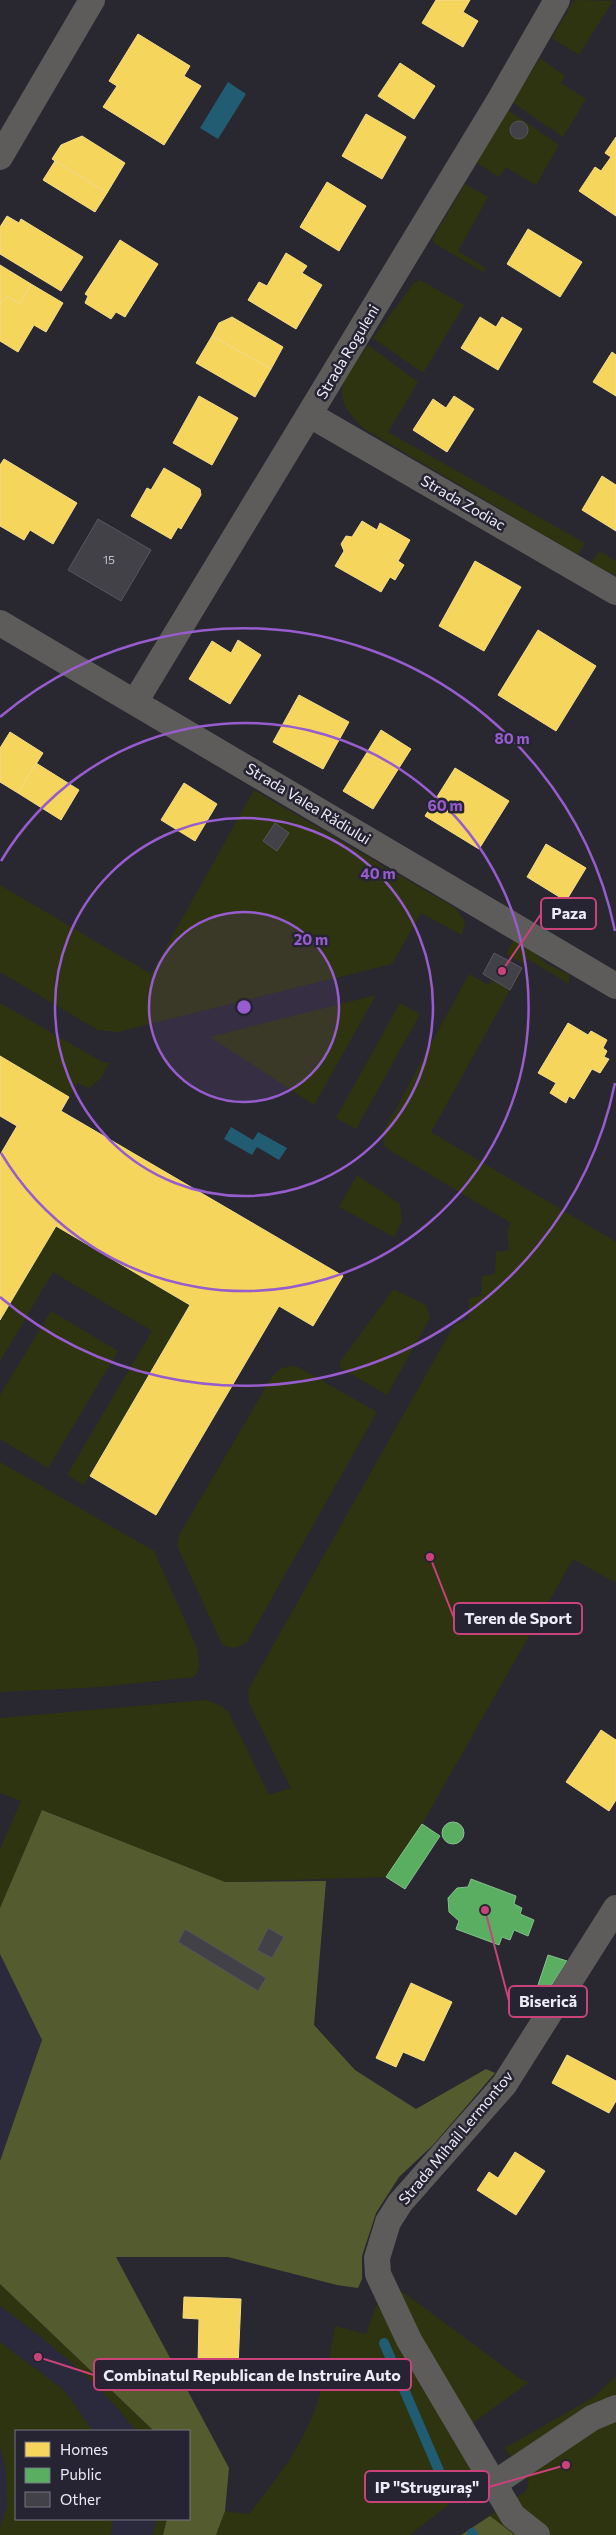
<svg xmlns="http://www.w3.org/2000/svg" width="616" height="2535" font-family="Commissioner,sans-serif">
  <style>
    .built { fill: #2b293c }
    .green { fill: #2e3410 }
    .forest { fill: #545c2f }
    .water { fill: #215c73 }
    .homes { fill: #f6d55c; stroke: #f3dc8a }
    .public { fill: #5aae61; stroke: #86c08e }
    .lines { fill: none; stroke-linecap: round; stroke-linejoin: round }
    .stream { stroke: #215c73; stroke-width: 10 }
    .building { fill: #424148; stroke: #56565d }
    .minor { stroke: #5e5b5b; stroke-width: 26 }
    .ring { fill: none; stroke: #975ccd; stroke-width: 2.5 }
    .labels { text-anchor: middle; stroke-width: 5; stroke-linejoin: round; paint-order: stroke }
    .number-label { font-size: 12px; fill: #c2c0ca }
    .street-label { font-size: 15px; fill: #ecebf6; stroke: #262433 }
    .centre { fill: #975ccd; stroke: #262433; stroke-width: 2.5 }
    .ring-label { font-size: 15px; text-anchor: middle; font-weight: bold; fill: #975ccd; stroke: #262433; stroke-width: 5; stroke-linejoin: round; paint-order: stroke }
    .leader { fill: none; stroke: #ca427a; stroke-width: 2 }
    .callout-dot { fill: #ca427a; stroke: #262433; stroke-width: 2 }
    .callout { fill: #262433; stroke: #ca427a; stroke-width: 2 }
    .callout-label { font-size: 16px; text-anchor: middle; font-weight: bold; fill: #ecebf6 }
  </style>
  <rect width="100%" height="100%" fill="#292830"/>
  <g class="built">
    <polygon points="0,1954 42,2040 0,2161"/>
    <polygon points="0,2284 154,2431 16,2431 16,2519 167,2519 163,2535 0,2535"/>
  </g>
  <g class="green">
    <polygon points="574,0 613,1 579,55 552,38"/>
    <polygon points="540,58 565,76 561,83 586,99 563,137 512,102"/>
    <polygon points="508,110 559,145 536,185 506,167 499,177 476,162"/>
    <polygon points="465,184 488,197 458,251 486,268 483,272 434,243 433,238"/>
    <polygon points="420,280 464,305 423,373 373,338 413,284"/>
    <path d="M368 345 418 382 388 432 585 543 578 555 363 428C326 391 344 383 368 345Z"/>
    <polygon points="599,551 616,561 616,576 591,563"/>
    <polygon points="254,790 455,908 465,921 462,935 421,913 392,964 118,1032 98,1030 0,972 0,885 151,974"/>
    <polygon points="514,939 533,951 548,965 569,974 569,984 528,959 524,964 506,954"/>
    <polygon points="469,974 488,985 492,980 510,990 431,1132 616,1242 616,1583 573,1559 422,1824 386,1877 225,1882 42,1810 0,1908 0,1849 21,1801 0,1793 0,1718 205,1700 218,1704 228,1711 269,1795 291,1788 249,1703 248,1690 454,1325 469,1319 469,1298 481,1296 482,1276 495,1274 496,1252 509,1250 507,1230 511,1223 388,1149 384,1145 383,1132"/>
    <polygon points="376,995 314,1105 210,1037"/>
    <polygon points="0,1003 104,1063 110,1062 100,1079 89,1088 77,1083 69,1097 0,1056"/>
    <polygon points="400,1003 420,1014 356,1129 336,1118"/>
    <polygon points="357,1175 400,1204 402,1221 394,1237 339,1207"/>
    <polygon points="56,1226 190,1305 84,1485 67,1475 152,1331 53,1272 0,1361 0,1320"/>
    <polygon points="395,1290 426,1305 430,1318 387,1395 341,1368 340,1362 391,1292"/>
    <polygon points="51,1311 118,1351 48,1468 0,1439 0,1395"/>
    <path d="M291 1366 298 1367 377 1412 247 1642C238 1648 232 1650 222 1644L183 1559 177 1546 179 1535 272 1377 280 1369Z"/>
    <path d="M0 1462 154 1551 197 1648C199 1660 201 1668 194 1677L101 1687 0 1692Z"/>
    <path d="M0 2284 154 2431H136C98 2381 50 2343 0 2306Z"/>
    <polygon points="400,2290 522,2380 529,2382 473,2423 461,2408 401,2301"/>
    <path d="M377 2304 472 2470 466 2491 410 2535H216L225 2511 249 2514C268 2490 288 2465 302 2438 321 2404 329 2364 335 2326L366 2334Z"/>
    <polygon points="0,2342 64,2390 93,2431 16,2431 16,2519 113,2519 111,2535 0,2535 0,2527 7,2507 6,2472 0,2446"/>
    <polygon points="616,2376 616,2535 461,2535 526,2491 529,2482 505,2448 594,2397"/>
    <polygon points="157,2519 167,2519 163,2535 152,2535"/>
  </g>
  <g class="forest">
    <polygon points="42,1810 225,1882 326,1881 314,2025 355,2070 416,2109 486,2069 495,2073 433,2145 399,2177 376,2213 362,2256 362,2279 358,2288 337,2285 228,2257 116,2257 229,2468 225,2511 216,2535 163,2535 167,2519 189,2519 189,2431 154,2431 0,2284 0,2161 42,2040 0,1954 0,1908"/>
    <polygon points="490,2516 515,2535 461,2535"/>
  </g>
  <g class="water">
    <polygon points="228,82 246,94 218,139 200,128"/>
    <polygon points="231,1127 253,1140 258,1132 287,1148 279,1160 257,1147 252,1155 224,1139"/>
  </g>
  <g class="homes">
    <polygon points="436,0 470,0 463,12 478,21 463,47 422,23"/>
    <polygon points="138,34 190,66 184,76 201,86 164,145 103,107 117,86 109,81"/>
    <polygon points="400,63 435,86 414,119 378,96"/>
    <polygon points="366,114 406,137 382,179 342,156"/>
    <polygon points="82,136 125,163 107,193 52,159 61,145"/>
    <polygon points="616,137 616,216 579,191 595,167 601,171 611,157 605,153"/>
    <polygon points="55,161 107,193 95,212 43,180"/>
    <polygon points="327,182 366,206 339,251 300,227"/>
    <polygon points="7,216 19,223 21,219 83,257 61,291 0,254 0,227"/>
    <polygon points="528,229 582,262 560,297 507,264"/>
    <polygon points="120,240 158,264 125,317 116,312 111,319 85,303 88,296 85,294"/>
    <polygon points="286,253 307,266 302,273 322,285 296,329 248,300 259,282 267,286"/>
    <polygon points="0,265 31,284 20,304 7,296 0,304"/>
    <polygon points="31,284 63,303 46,332 34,325 18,352 0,341 0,304 7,296 20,304"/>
    <polygon points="232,317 283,347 271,369 212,336 219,323"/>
    <polygon points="480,317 496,327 502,317 522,329 498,370 461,348"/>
    <polygon points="212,336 271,369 255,397 196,363"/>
    <polygon points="612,352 616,355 616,396 593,382"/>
    <polygon points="199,396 238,418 212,465 173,443"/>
    <polygon points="454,396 474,409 447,452 413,430 433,399 446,408"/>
    <polygon points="4,459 77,503 53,544 30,530 24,540 0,526 0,465"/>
    <polygon points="164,468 200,489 201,495 181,529 178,527 171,539 131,516 147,488 151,490"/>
    <polygon points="602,476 616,485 616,531 582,510"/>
    <polygon points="362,521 377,530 380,523 410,540 398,561 404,565 395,580 390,577 381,592 335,566 344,551 341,544 346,536 352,537"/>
    <polygon points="475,561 521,587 484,651 439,626"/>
    <polygon points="538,630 596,666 556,731 498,695"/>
    <polygon points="238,640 261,655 230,704 189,679 212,641 231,653"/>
    <polygon points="299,695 349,722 323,769 273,742"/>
    <polygon points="381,730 411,749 373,809 343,791"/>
    <polygon points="10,732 43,753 18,793 0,782 0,748"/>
    <polygon points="36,763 79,790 61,820 18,793"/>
    <polygon points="455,768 509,801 479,849 425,816"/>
    <polygon points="184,783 217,804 195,841 161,820"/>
    <polygon points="546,844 586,868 566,901 527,877"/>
    <polygon points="568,1023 588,1035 591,1031 607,1040 603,1048 607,1051 604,1057 609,1059 600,1073 592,1069 574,1099 569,1096 566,1103 550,1093 556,1083 538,1073"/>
    <polygon points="0,1056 69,1097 61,1111 343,1276 313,1326 279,1306 156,1515 90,1476 190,1305 56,1226 0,1320 0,1155 17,1126 0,1116"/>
    <polygon points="601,1730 616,1740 616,1800 609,1811 566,1782"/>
    <polygon points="411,1983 452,2002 424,2061 403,2052 396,2067 376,2058"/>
    <polygon points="567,2055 616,2081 616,2101 609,2113 552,2083"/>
    <polygon points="515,2152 545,2171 516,2215 477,2190 489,2172 498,2178"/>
    <polygon points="184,2297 241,2299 238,2366 198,2364 199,2319 183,2318"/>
  </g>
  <g class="public">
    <circle cx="453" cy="1833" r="11"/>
    <polygon points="422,1824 440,1836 405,1889 386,1877"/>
    <polygon points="471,1879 516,1896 514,1904 522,1908 520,1914 534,1920 528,1936 514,1930 510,1940 502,1937 499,1945 456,1929 459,1921 449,1912 448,1898 457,1888 468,1887"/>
    <polygon points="548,1955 567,1961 547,1992 537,1988"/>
  </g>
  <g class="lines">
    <g class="stream">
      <polyline points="384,2343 446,2487"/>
      <polyline points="472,2533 473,2535"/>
    </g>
  </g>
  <g class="building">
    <circle cx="519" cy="130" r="9"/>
    <polygon points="98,519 151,550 121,601 68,570"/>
    <polygon points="275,823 289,833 277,851 263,841"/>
    <polygon points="494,953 522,968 510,990 483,974"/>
    <polygon points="268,1928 284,1937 272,1958 257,1950"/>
    <polygon points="185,1929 266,1978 258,1991 178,1942"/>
  </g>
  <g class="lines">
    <g class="minor">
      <polyline points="0,157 92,0"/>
      <polyline points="310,415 616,592"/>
      <polyline points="0,623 616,986"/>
      <polyline points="135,702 499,101 557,0"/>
      <polyline points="495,2483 592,2418 616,2408"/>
      <polyline points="537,2535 513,2516 409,2340 378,2274 377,2258 388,2222 400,2203 504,2085 616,1908"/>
    </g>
  </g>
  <circle cx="244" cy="1007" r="95" fill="#975ccd" fill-opacity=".12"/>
  <g class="ring">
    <circle cx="244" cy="1007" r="95"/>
    <circle cx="244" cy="1007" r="189"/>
    <path d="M1 861A284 284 0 1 1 1 1153"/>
    <path d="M615 1083A379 379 0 0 1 0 1297M0 717A379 379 0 0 1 615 931"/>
  </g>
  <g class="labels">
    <g class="number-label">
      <text x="109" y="564">15</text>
    </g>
    <g class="street-label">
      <text transform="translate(348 352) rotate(-59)" y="5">Strada Roguleni</text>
      <text transform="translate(463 503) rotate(30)" y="5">Strada Zodiac</text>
      <text transform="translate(308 804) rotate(31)" y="5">Strada Valea Rădiului</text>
      <text transform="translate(456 2138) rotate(-50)" y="5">Strada Mihail Lermontov</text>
    </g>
  </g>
  <circle cx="244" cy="1007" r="8" class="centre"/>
  <g class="ring-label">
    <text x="512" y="744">80 m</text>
    <text x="445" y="811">60 m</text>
    <text x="378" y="879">40 m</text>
    <text x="311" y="945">20 m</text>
  </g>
  <path class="leader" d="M502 971L541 914M430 1557L454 1618M485 1910L509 2001M38 2357L94 2375M566 2465L489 2487"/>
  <g class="callout-dot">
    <circle cx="502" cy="971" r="5"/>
    <circle cx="430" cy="1557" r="5"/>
    <circle cx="485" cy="1910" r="5"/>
    <circle cx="38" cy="2357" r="5"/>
    <circle cx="566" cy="2465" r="5"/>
  </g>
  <g class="callout">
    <rect x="541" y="898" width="55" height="31" rx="5"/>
    <rect x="454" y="1603" width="128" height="31" rx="5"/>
    <rect x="509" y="1986" width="78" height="31" rx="5"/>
    <rect x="94" y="2359" width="317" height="31" rx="5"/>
    <rect x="365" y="2471" width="124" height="31" rx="5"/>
  </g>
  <g class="callout-label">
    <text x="569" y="919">Paza</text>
    <text x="518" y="1624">Teren de Sport</text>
    <text x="548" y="2007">Biserică</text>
    <text x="252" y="2381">Combinatul Republican de Instruire Auto</text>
    <text x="427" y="2493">IP "Struguraș"</text>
  </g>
  <rect x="15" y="2430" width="175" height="90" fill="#262433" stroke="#757481"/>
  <rect x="25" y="2442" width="25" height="15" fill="#f6d55c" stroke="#757481"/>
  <text x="60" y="2455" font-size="15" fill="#ecebf6">Homes</text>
  <rect x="25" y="2468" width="25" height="15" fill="#5aae61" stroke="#757481"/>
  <text x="60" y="2480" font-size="15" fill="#ecebf6">Public</text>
  <rect x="25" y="2492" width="25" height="15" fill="#424148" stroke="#757481"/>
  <text x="60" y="2505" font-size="15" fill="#ecebf6">Other</text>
</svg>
